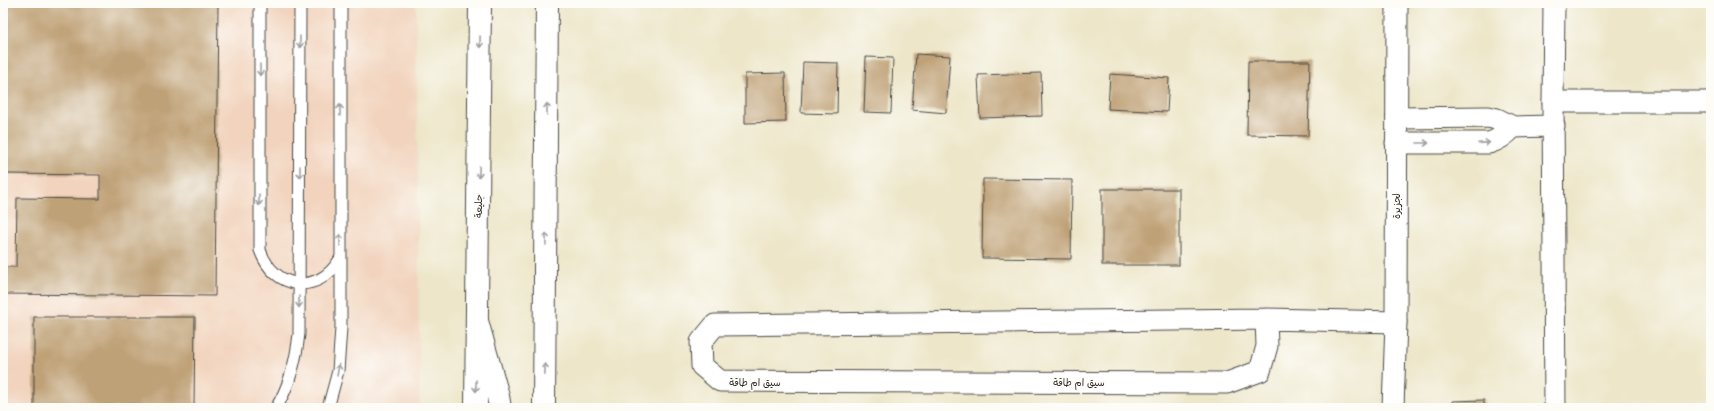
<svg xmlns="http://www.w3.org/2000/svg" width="1714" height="411" font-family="'Balsamiq Sans','Playpen Sans Arabic',sans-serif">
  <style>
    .built { fill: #f2d4be }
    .building { fill: #bfa177 }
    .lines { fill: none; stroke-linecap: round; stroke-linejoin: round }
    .lane-casing { stroke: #484743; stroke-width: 13 }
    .street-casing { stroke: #484743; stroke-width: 23 }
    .secondary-casing { stroke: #484743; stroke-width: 24 }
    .primary-casing { stroke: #484743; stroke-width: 24 }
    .lane { stroke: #fff; stroke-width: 11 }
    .street { stroke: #fff; stroke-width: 21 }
    .secondary { stroke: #fff; stroke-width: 22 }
    .primary { stroke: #fff; stroke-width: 22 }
    .oneway { stroke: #a0a0a0 }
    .labels { text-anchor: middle; stroke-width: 3.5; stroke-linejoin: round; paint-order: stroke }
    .street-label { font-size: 10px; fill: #2b2b2b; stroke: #fdfcf7 }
  </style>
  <rect width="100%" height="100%" fill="#fdfcf7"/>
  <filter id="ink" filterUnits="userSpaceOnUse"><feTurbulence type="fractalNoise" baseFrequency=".025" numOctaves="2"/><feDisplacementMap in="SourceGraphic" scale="8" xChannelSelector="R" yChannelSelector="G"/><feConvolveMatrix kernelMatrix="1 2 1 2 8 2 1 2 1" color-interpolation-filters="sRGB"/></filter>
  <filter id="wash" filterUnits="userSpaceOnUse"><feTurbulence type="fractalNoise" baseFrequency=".012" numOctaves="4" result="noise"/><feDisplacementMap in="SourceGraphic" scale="16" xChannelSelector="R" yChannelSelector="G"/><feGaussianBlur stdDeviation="0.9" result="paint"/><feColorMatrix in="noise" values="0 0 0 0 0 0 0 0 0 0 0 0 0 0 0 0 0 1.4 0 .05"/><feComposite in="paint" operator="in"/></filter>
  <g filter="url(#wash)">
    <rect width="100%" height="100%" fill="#ede6c9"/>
    <polygon class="built" points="3,3 416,3 420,408 3,408"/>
    <g id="blocks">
      <g class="building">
        <polygon points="3,3 218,3 215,296 3,294 3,267 16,267 17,198 100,199 100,175 3,174"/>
        <polygon points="916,54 950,56 946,113 912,110"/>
        <polygon points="866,57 893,58 891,113 864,112"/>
        <polygon points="1248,61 1310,61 1308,136 1247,135"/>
        <polygon points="803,62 838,63 837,114 801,113"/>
        <polygon points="785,73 786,122 745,123 745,74"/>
        <polygon points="1041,73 1042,116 980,118 978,75"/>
        <polygon points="1110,74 1169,78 1167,112 1108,109"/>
        <polygon points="983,179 1072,180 1071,259 982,258"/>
        <rect x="1102" y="189" width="77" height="76"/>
        <polygon points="34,317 195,317 194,408 34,408"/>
        <polygon points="1484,400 1484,408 1453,408 1453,401"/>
      </g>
    </g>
  </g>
  <g filter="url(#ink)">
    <use href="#blocks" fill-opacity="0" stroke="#484743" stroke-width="1"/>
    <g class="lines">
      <defs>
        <g id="lane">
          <path d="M260 3V250C274 290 318 296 340 259"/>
          <path d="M276 408C290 385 296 361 299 334L300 3"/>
          <polyline points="328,408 338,371 341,328 341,3"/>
        </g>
        <g id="street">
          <polyline points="1554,3 1553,102 1555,408"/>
          <polyline points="1553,102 1711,102"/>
          <polyline points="1397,118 1488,117 1497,119 1513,127 1554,126"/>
          <path d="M1396 143H1489C1499 140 1506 135 1513 127"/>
          <polyline points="1266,319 1267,346 1260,371 1227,383 720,381 702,366 701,342 715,325 1266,319 1396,322"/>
          <polyline points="1393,408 1396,322 1397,3"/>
        </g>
        <g id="secondary">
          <polyline points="476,408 480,3"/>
          <polyline points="544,408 547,3"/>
        </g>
        <polyline id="primary" points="477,321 498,396 500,408"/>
      </defs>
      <use href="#lane" class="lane-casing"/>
      <use href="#street" class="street-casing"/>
      <use href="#secondary" class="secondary-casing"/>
      <use href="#primary" class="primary-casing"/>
      <use href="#lane" class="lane"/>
      <use href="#street" class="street"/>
      <use href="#secondary" class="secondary"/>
      <use href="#primary" class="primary"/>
    </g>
    <defs><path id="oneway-shaft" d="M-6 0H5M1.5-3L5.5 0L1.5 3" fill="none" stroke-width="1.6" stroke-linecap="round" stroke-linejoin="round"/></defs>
    <g class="oneway">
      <use href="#oneway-shaft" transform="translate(300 42) rotate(90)"/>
      <use href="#oneway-shaft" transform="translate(480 42) rotate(91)"/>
      <use href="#oneway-shaft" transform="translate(260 70) rotate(90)"/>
      <use href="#oneway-shaft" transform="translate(547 109) rotate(-90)"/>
      <use href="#oneway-shaft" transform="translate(340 110) rotate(-90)"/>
      <use href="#oneway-shaft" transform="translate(1423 143)"/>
      <use href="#oneway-shaft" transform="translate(1484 143) rotate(-4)"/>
      <use href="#oneway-shaft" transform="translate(300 172) rotate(90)"/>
      <use href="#oneway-shaft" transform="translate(479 172) rotate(91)"/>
      <use href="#oneway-shaft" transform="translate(259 200) rotate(90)"/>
      <use href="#oneway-shaft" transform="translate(546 239) rotate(-89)"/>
      <use href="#oneway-shaft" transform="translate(340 240) rotate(-90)"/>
      <use href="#oneway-shaft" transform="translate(299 302) rotate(90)"/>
      <use href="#oneway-shaft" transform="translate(545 369) rotate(-89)"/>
      <use href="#oneway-shaft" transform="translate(338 370) rotate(-81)"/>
      <use href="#oneway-shaft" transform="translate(476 386) rotate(91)"/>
    </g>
  </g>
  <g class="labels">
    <g class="street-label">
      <text transform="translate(478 206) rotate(-89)" y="4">جليعة</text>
      <text transform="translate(1396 206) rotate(-90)" y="4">لجزيرة</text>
      <text x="755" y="386">سيق ام طاقة</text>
      <text x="1079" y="386">سيق ام طاقة</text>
    </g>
  </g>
  <rect width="1714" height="411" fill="none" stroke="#fdfcf7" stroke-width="16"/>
</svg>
